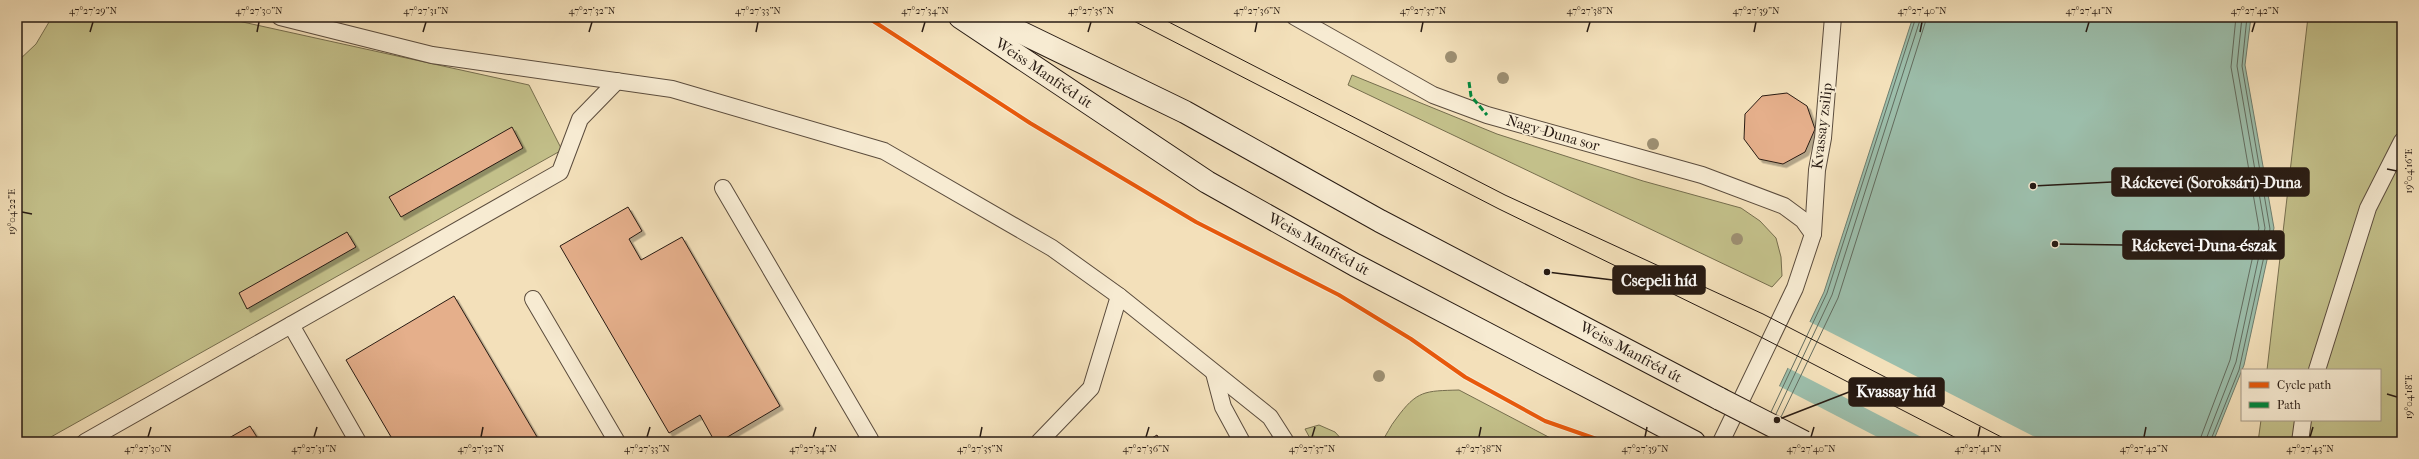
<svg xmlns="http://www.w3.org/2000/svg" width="2419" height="459" font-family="'IM FELL French Canon',serif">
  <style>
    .green { fill: #c3c08a; stroke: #766e4e }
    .water { fill: #9cbeab; stroke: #6e7d6e }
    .pier { fill: #f3e0ba }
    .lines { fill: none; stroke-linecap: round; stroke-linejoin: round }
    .shore { stroke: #626c5f; stroke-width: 1 }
    .building { fill: #e5af8b; stroke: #281b13; filter: url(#shadow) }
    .lane-casing { stroke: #5b4c3d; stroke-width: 18 }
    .secondary-casing { stroke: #281b13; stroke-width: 24 }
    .path { stroke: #281b13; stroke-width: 2.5; stroke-dasharray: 1 2; stroke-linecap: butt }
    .lane { stroke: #f7ebd2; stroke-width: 16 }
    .secondary { stroke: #f7ebd2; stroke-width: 22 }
    .tram { stroke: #281b13; stroke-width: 1 }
    .secondary-bridge-casing { stroke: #281b13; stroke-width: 24; stroke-linecap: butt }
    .secondary-bridge { stroke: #f7ebd2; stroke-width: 22 }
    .quiet { stroke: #00873e; stroke-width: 3; stroke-dasharray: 6 3; stroke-linecap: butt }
    .cycleway-casing { stroke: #f7ebd2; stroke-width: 6 }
    .cycleway { stroke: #e8590c; stroke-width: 4 }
    .tree { fill: #9d8f72 }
    .ticks { fill: none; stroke: #281b13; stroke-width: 1.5 }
    .labels { text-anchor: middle; stroke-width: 3; stroke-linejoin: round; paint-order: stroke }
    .street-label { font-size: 15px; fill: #281b13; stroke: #f7ebd2 }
    .leader { fill: none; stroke: #281b13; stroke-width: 1.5 }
    .callout-dot { fill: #281b13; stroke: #f7ebd2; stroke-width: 1.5 }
    .callout { fill: #281b13; stroke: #281b13; stroke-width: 1.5 }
    .callout-label { font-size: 16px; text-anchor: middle; font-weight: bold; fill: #fff }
    .neatline { fill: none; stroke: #281b13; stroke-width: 1.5 }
    .ticks-label { font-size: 10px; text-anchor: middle; fill: #281b13 }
  </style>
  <defs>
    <filter id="shadow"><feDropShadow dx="3.5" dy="3.5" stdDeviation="0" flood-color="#0004"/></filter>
  </defs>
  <rect width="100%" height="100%" fill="#f3e0ba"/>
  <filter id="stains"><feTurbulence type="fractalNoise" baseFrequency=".005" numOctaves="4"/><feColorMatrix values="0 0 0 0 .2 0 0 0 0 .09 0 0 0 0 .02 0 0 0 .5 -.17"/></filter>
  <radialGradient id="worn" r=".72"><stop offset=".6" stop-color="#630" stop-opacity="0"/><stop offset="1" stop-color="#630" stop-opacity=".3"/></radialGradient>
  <g class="green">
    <polygon points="52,17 220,17 529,85 562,150 42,442 17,442 17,62 36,44"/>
    <polygon points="2308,17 2402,17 2402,442 2258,442 2261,420 2380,420 2380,370 2267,370"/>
    <polygon points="1352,75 1497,134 1643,181 1741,208 1760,221 1776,238 1781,257 1782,276 1772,287 1348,85"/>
    <path d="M1459 390 1558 442H1381C1387 435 1390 426 1396 419 1417 390 1425 391 1459 390Z"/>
    <polygon points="1319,425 1335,432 1344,442 1312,442 1305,429"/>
  </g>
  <polygon class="water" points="1913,17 2251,17 2245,65 2274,228 2244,365 2213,442 1753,442 1824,292"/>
  <g class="pier">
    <polygon points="1808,321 2045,442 1931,442 1786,367"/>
    <polygon points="1777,385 1887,442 1751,442"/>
  </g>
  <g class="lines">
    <g class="shore">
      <polyline points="1771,412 1827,293 1916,17"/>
      <polyline points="1776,414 1832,295 1921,17"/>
      <polyline points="1781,417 1838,298 1927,17"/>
      <polyline points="2199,442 2230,360 2259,228 2231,67 2236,17"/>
      <polyline points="2205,442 2236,362 2265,228 2237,66 2242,17"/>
      <polyline points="2210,442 2239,370 2270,229 2242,66 2247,17"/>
    </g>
  </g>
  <g class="building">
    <polygon points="1787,93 1807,106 1815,129 1805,152 1783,164 1759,159 1744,139 1745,114 1762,96"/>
    <polygon points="512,127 523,148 401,217 389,197"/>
    <polygon points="628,207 642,231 629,239 641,260 682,237 780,406 719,442 715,442 700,415 669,433 560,246"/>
    <polygon points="347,232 356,247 247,309 239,293"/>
    <polygon points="454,296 540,442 394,442 346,360"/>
    <polygon points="250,426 260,442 222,442"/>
    <polygon points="1157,435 1161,442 1145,442"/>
  </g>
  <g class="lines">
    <defs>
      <g id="lane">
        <polyline points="280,17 432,55 672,89 884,151 1052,248 1119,296 1270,417 1286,442"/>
        <polyline points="1295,17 1433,95 1487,115 1702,175 1784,206 1803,220 1813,234"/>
        <polyline points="723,188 870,439 865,442"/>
        <polyline points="533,299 617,442"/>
        <polyline points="291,325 358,442"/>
        <polyline points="2317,370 2368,208 2402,141"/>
        <polyline points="1214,373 1223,407 1242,442"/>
        <polyline points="85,442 560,172 580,119 617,81"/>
        <polyline points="1039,442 1091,388 1119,296"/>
        <polyline points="1721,442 1795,288 1813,234 1817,170 1823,138 1833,17"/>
        <polyline points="2300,442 2303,420"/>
      </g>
      <g id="secondary">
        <polyline points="960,17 1207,182 1355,265 1694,442"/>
        <polyline points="989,17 1185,112 1380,221 1720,399"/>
      </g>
    </defs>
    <use href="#lane" class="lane-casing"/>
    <use href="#secondary" class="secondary-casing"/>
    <polyline class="path" points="1534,442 1536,438"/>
    <use href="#lane" class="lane"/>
    <use href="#secondary" class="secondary"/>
    <g class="tram">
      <polyline points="1126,17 1499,209 1753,333 1964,442"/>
      <polyline points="1159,17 1505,195 1763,314 2011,442"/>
    </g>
    <defs>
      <polyline id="secondary-bridge" points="1720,399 1804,442"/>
    </defs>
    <use href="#secondary-bridge" class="secondary-bridge-casing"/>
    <use href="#secondary-bridge" class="secondary-bridge"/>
    <polyline class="quiet" points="1469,82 1471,96 1487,115"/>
    <defs>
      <polyline id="cycleway" points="867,17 1030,123 1196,222 1339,295 1411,339 1465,377 1545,421 1605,442"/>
    </defs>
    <use href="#cycleway" class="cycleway-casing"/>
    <use href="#cycleway" class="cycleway"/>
  </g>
  <g class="tree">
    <circle cx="1451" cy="57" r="6"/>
    <circle cx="1503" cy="78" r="6"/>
    <circle cx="1653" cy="144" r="6"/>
    <circle cx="1737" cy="239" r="6"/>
    <circle cx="1379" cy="376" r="6"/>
  </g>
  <path class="ticks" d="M90 32 93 22M257 32 259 22M423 32 426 22M589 32 592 22M756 32 758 22M922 32 925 22M1088 32 1091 22M1255 32 1257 22M1421 32 1423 22M1587 32 1590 22M1754 32 1756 22M1920 32 1922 22M2086 32 2089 22M2252 32 2255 22M2387 169 2397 171M22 212 32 214M2387 394 2397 397M148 437 151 427M314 437 317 427M481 437 483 427M647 437 650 427M813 437 816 427M980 437 982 427M1146 437 1149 427M1312 437 1315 427M1479 437 1481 427M1645 437 1647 427M1811 437 1814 427M1978 437 1980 427M2144 437 2146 427M2310 437 2313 427"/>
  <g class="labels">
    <g class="street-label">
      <text transform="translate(1044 73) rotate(34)" y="5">Weiss Manfréd út</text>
      <text transform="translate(1822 126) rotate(-83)" y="5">Kvassay zsilip</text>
      <text transform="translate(1553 133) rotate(16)" y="5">Nagy-Duna sor</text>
      <text transform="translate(1319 244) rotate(29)" y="5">Weiss Manfréd út</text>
      <text transform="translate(1631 352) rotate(28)" y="5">Weiss Manfréd út</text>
    </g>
  </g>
  <path class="leader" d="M2033 186L2112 182M2055 244L2123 245M1547 272L1613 280M1777 420L1849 392"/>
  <g class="callout-dot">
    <circle cx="2033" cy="186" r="4"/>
    <circle cx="2055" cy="244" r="4"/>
    <circle cx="1547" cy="272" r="4"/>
    <circle cx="1777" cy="420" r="4"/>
  </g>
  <g class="callout">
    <rect x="2112" y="168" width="197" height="28" rx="4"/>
    <rect x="2123" y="231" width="161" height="28" rx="4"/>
    <rect x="1613" y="266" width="92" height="28" rx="4"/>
    <rect x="1849" y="378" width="95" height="28" rx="4"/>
  </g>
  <g class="callout-label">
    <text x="2211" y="188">Ráckevei (Soroksári)-Duna</text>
    <text x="2204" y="251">Ráckevei-Duna-észak</text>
    <text x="1659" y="286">Csepeli híd</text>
    <text x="1896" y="397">Kvassay híd</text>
  </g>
  <rect width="2419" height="459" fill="none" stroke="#f3e0ba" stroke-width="44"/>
  <rect x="2241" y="369" width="140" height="52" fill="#f7ebd2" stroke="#a49886"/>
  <rect x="2249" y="382" width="20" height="6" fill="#e8590c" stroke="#a49886"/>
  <text x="2277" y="389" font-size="12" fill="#281b13">Cycle path</text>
  <rect x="2249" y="402" width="20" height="6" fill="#00873e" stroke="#a49886"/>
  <text x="2277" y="409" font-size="12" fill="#281b13">Path</text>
  <rect x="22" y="22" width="2375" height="415" class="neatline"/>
  <g class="ticks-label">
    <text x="93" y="14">47°27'29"N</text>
    <text x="259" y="14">47°27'30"N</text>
    <text x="426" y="14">47°27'31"N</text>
    <text x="592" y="14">47°27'32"N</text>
    <text x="758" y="14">47°27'33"N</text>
    <text x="925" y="14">47°27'34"N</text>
    <text x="1091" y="14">47°27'35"N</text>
    <text x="1257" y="14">47°27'36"N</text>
    <text x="1423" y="14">47°27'37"N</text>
    <text x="1590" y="14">47°27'38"N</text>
    <text x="1756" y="14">47°27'39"N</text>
    <text x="1922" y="14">47°27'40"N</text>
    <text x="2089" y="14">47°27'41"N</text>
    <text x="2255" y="14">47°27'42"N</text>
    <text transform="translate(2408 171) rotate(-90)" y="4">19°04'16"E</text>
    <text transform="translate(11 212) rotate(-90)" y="4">19°04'22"E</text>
    <text transform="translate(2408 397) rotate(-90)" y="4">19°04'18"E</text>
    <text x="148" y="452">47°27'30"N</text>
    <text x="314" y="452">47°27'31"N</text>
    <text x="481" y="452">47°27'32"N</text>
    <text x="647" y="452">47°27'33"N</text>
    <text x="813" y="452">47°27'34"N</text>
    <text x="980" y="452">47°27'35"N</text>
    <text x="1146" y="452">47°27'36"N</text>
    <text x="1312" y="452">47°27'37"N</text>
    <text x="1479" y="452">47°27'38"N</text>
    <text x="1645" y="452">47°27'39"N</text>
    <text x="1811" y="452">47°27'40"N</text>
    <text x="1978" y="452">47°27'41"N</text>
    <text x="2144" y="452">47°27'42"N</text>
    <text x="2310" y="452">47°27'43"N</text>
  </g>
  <rect width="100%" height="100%" filter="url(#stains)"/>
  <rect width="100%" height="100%" fill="url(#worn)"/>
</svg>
